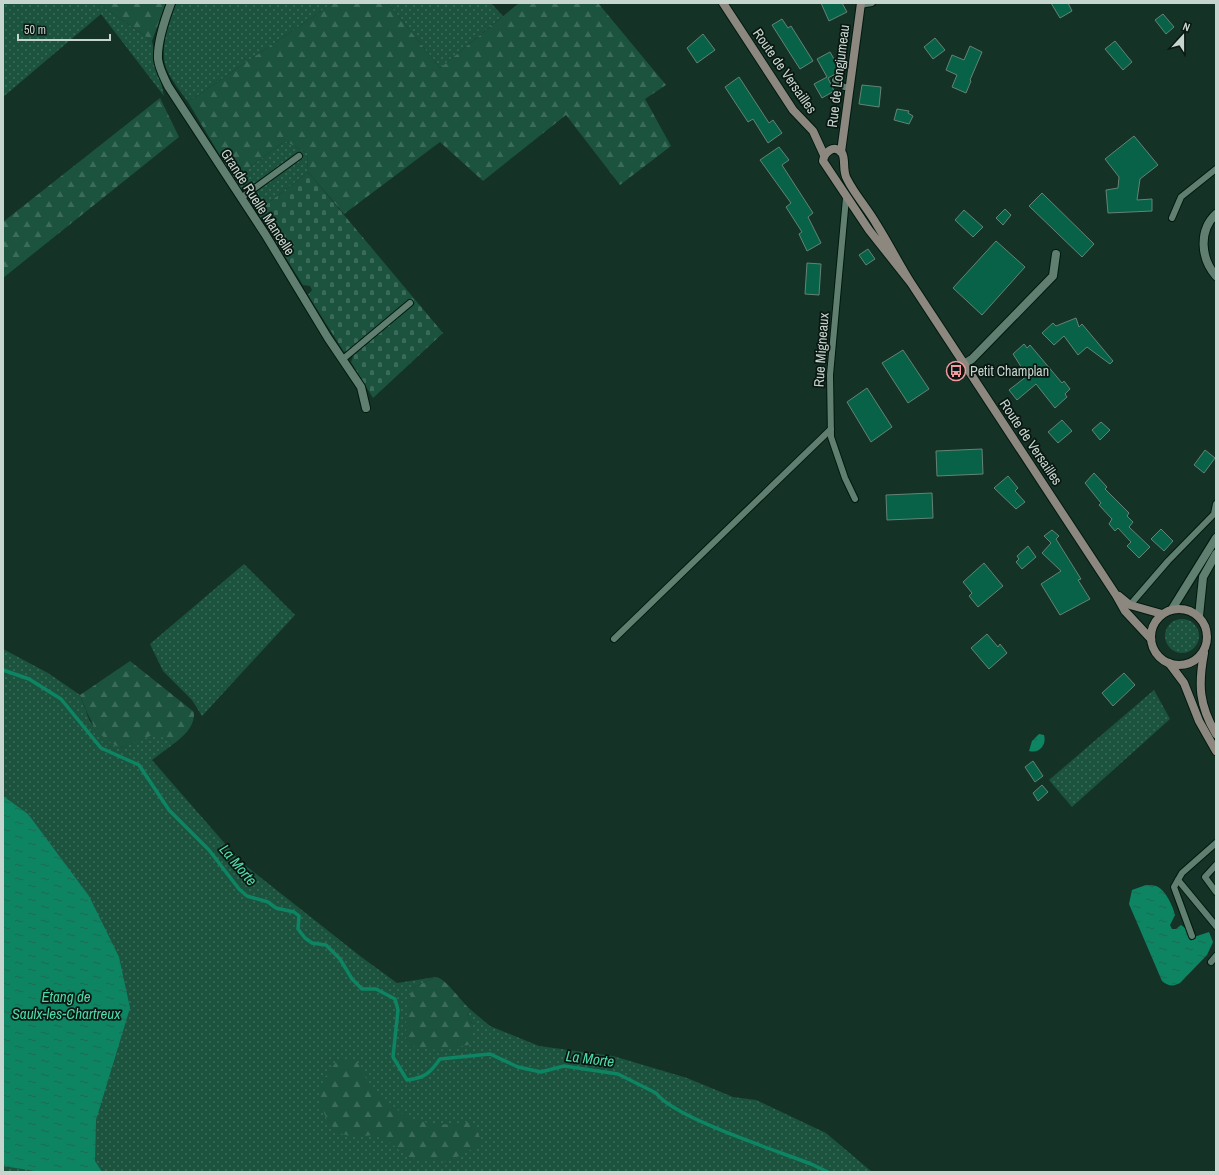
<svg xmlns="http://www.w3.org/2000/svg" width="1219" height="1175" font-family="'Archivo Narrow',sans-serif">
  <style>
    .grass { fill: url(#grass-dots) }
    .forest { fill: url(#forest-firs) }
    .cemetery { fill: url(#cemetery-stones) }
    .water { fill: url(#water-ripples) }
    .lines { fill: none; stroke-linecap: round; stroke-linejoin: round }
    .stream { stroke: #0d8562; stroke-width: 3.5 }
    .building { fill: #086247; stroke: #648375 }
    .service-casing { stroke: #00190f; stroke-width: 8 }
    .minor-casing { stroke: #00190f; stroke-width: 10 }
    .tertiary-casing { stroke: #00190f; stroke-width: 10 }
    .secondary-casing { stroke: #00190f; stroke-width: 10 }
    .service { stroke: #607f71; stroke-width: 6 }
    .minor { stroke: #607f71; stroke-width: 8 }
    .tertiary { stroke: #607f71; stroke-width: 8 }
    .secondary { stroke: #8c887f; stroke-width: 8 }
    .labels { text-anchor: middle; stroke-width: 3.5; stroke-linejoin: round; paint-order: stroke }
    .street-label { font-size: 14px; fill: #c6d6ce; stroke: #0a1712 }
    .poi-label { font-size: 14px; fill: #c6d6ce; stroke: #0a1712; text-anchor: start }
    .water-label { font-size: 15px; font-style: italic; fill: #4edbaa; stroke: #0a1712 }
  </style>
  <defs>
    <pattern id="grass-dots" width="8" height="8" patternUnits="userSpaceOnUse"><rect width="8" height="8" fill="#1b533f"/><path d="M2 2h.1M6 6h.1" fill="none" stroke="#3b6b5a" stroke-width="1.8" stroke-linecap="round"/></pattern>
    <pattern id="forest-firs" width="22" height="20" patternUnits="userSpaceOnUse"><rect width="22" height="20" fill="#1b533f"/><path d="M5 1l3.5 6h-7zM16 11l3.5 6h-7z" fill="#3b6b5a"/></pattern>
    <pattern id="cemetery-stones" width="16" height="16" patternUnits="userSpaceOnUse"><rect width="16" height="16" fill="#1b533f"/><path d="M2 7V4a2 2 0 0 1 4 0v3zM10 15v-3a2 2 0 0 1 4 0v3z" fill="#3b6b5a"/></pattern>
    <pattern id="water-ripples" width="26" height="14" patternUnits="userSpaceOnUse"><rect width="26" height="14" fill="#0d8562"/><path d="M2 4q2-2 4 0t4 0M15 11q2-2 4 0t4 0" fill="none" stroke="#1f6954"/></pattern>
  </defs>
  <rect width="100%" height="100%" fill="#153226"/>
  <g class="grass">
    <polygon points="3,3 98,3 152,41 164,96 101,14 3,97"/>
    <path d="M175 3H333L188 102C181 92 172 81 167 70 159 52 168 21 175 3Z"/>
    <polygon points="388,3 491,3 503,16 440,68"/>
    <polygon points="285,141 307,153 308,172 257,212 234,179"/>
    <polygon points="244,564 295,615 202,716 192,700 163,671 150,644"/>
    <circle cx="1182" cy="636" r="17"/>
    <polygon points="3,649 48,673 80,695 90,722 121,748 155,733 169,740 172,745 152,760 241,862 360,956 397,983 436,977 412,988 472,1024 467,1015 471,1010 490,1026 539,1046 613,1056 687,1078 733,1097 756,1100 826,1133 872,1172 3,1172"/>
    <polygon points="1154,690 1170,719 1072,807 1049,780"/>
  </g>
  <g class="forest">
    <polygon points="98,3 166,3 152,41"/>
    <polygon points="333,3 388,3 440,68 519,3 598,3 666,85 645,99 671,146 620,185 566,115 483,181 440,142 344,214 308,172 307,153 285,141 234,179 188,102"/>
    <polygon points="160,98 179,137 3,278 3,222"/>
    <path d="M130 661 194 712C195 727 183 737 172 745L169 740 155 734 121 748C95 736 90 720 80 695Z"/>
    <path d="M436 977C446 978 461 1002 471 1010L467 1015 472 1024 473 1044 439 1050 416 1048 406 1040V1020L412 988Z"/>
    <polygon points="346,1060 357,1062 373,1090 409,1119 439,1125 468,1122 473,1124 483,1143 448,1162 408,1158 391,1143 373,1135 354,1137 339,1133 328,1122 319,1101 323,1080 336,1062"/>
  </g>
  <polygon class="cemetery" points="308,172 443,333 373,398 351,362 353,357 346,351 344,352 308,295 312,290 310,286 303,285 257,212"/>
  <g class="water">
    <path d="M1039 734 1044 735C1047 745 1039 754 1029 751L1032 741Z"/>
    <polygon points="3,796 28,814 89,896 119,957 130,1008 96,1120 95,1161 102,1172 41,1172 3,1166"/>
    <path d="M1146 885C1149 885 1153 885 1156 886 1165 889 1173 906 1175 915L1170 925 1172 929H1176L1181 925 1185 928 1191 938 1209 932 1213 942 1207 955 1180 983C1173 987 1168 986 1162 981L1129 904 1132 890Z"/>
  </g>
  <g class="lines">
    <path class="stream" d="M3 670 29 679 61 699 101 748 139 765 169 810 209 850 239 889 247 896 268 902 276 908 294 912 299 916 298 929 305 938 312 943 326 945 340 959 352 979 362 989H376L395 999 398 1010 393 1057 407 1080C425 1078 430 1073 440 1059L490 1054 518 1067 541 1072 564 1066 618 1074 656 1093C674 1118 778 1151 811 1164L828 1172"/>
  </g>
  <g class="building">
    <polygon points="821,3 842,3 847,12 829,21"/>
    <polygon points="1051,3 1068,3 1072,11 1060,18"/>
    <polygon points="1163,14 1174,27 1166,34 1155,20"/>
    <polygon points="782,19 788,28 791,26 813,61 800,69 772,25"/>
    <polygon points="703,34 715,50 697,63 687,48"/>
    <polygon points="935,38 945,50 933,59 924,47"/>
    <polygon points="1115,41 1132,62 1123,70 1105,49"/>
    <polygon points="970,46 982,52 970,80 971,81 966,93 952,87 957,75 946,70 952,55 964,60"/>
    <polygon points="830,52 841,71 828,78 834,91 822,98 814,84 827,77 817,59"/>
    <polygon points="739,77 769,123 773,120 782,133 768,143 753,119 748,122 725,87"/>
    <polygon points="862,85 881,87 879,107 859,104"/>
    <polygon points="897,109 909,111 908,113 913,116 909,124 894,120"/>
    <polygon points="1134,136 1158,165 1140,179 1137,200 1152,199 1152,211 1108,213 1106,190 1118,188 1119,177 1105,159"/>
    <polygon points="779,147 789,160 782,165 813,213 808,217 821,243 807,251 799,234 802,232 786,207 791,203 760,160"/>
    <polygon points="1042,193 1094,244 1082,257 1029,206"/>
    <polygon points="1005,209 1011,215 1003,225 996,218"/>
    <polygon points="964,210 983,227 973,237 955,220"/>
    <polygon points="996,241 1025,267 982,315 953,288"/>
    <polygon points="868,249 875,259 866,265 859,255"/>
    <polygon points="807,263 821,264 819,295 805,294"/>
    <polygon points="1076,318 1079,327 1082,324 1113,361 1110,364 1087,347 1078,355 1064,336 1054,345 1042,333 1053,323 1056,326"/>
    <polygon points="1024,344 1027,348 1030,345 1062,383 1064,381 1070,389 1065,394 1067,397 1055,408 1036,384 1017,400 1009,390 1027,376 1013,354"/>
    <polygon points="903,350 929,389 908,403 882,363"/>
    <polygon points="867,388 892,427 871,442 847,402"/>
    <polygon points="1062,420 1072,431 1058,443 1048,432"/>
    <polygon points="1101,422 1110,430 1100,440 1092,430"/>
    <polygon points="982,449 983,474 937,476 936,451"/>
    <polygon points="1205,450 1215,458 1204,473 1194,465"/>
    <polygon points="1094,473 1107,487 1105,489 1129,513 1127,516 1133,522 1129,527 1150,547 1139,558 1127,546 1131,542 1118,528 1115,531 1109,524 1112,519 1099,505 1101,503 1085,483"/>
    <polygon points="1008,476 1018,488 1015,491 1025,502 1016,509 994,488"/>
    <polygon points="932,493 933,518 887,520 886,495"/>
    <polygon points="1161,529 1173,541 1164,551 1151,539"/>
    <polygon points="1052,530 1059,536 1056,539 1081,579 1078,580 1090,599 1060,615 1041,584 1061,571 1042,553 1051,543 1044,536"/>
    <polygon points="1028,546 1036,557 1022,569 1016,562 1019,559 1017,556"/>
    <polygon points="984,563 1003,586 978,607 969,596 972,593 963,582"/>
    <polygon points="987,634 998,647 1000,644 1007,653 989,669 971,648"/>
    <polygon points="1124,673 1135,685 1113,706 1102,693"/>
    <polygon points="1033,761 1043,776 1035,782 1025,767"/>
    <polygon points="1042,785 1048,792 1038,801 1033,793"/>
  </g>
  <g class="lines">
    <defs>
      <g id="service">
        <polyline points="860,5 872,3"/>
        <polyline points="835,80 844,87 850,87"/>
        <polyline points="241,198 299,156"/>
        <polyline points="846,198 830,375 831,437 845,478 855,499"/>
        <polyline points="1172,218 1181,197 1216,169"/>
        <polyline points="343,359 410,303"/>
        <polyline points="1130,605 1168,561 1214,514 1216,504"/>
        <polyline points="614,639 831,429"/>
        <polyline points="1216,865 1205,877 1216,892"/>
        <polyline points="1178,880 1216,926"/>
        <polyline points="1192,936 1174,887 1182,873 1216,843"/>
        <polyline points="1211,962 1216,956"/>
      </g>
      <g id="minor">
        <path d="M171 3C165 19 157 42 158 59 159 69 164 77 168 86L265 234 328 338 361 387 366 408"/>
        <path d="M1216 214C1198 231 1201 259 1216 276"/>
        <polyline points="964,364 972,359 1053,276 1056,254"/>
      </g>
      <g id="tertiary">
        <polyline points="1172,609 1216,538"/>
        <polyline points="1199,616 1203,577 1216,554"/>
      </g>
      <g id="secondary">
        <polyline points="723,3 793,110 813,131 824,155"/>
        <polyline points="841,152 861,3"/>
        <path d="M911 283C899 264 889 244 877 225 868 209 855 195 847 179 842 171 846 159 842 153 834 143 824 153 823 161L869 230 911 283 1116 595 1125 611 1151 639"/>
        <polyline points="1119,596 1130,605 1162,614"/>
        <circle cx="1179" cy="637" r="28"/>
        <path d="M1204 653C1198 685 1199 705 1216 734"/>
        <polyline points="1169,663 1184,683 1199,721 1216,751"/>
      </g>
    </defs>
    <use href="#service" class="service-casing"/>
    <use href="#minor" class="minor-casing"/>
    <use href="#tertiary" class="tertiary-casing"/>
    <use href="#secondary" class="secondary-casing"/>
    <use href="#service" class="service"/>
    <use href="#minor" class="minor"/>
    <use href="#tertiary" class="tertiary"/>
    <use href="#secondary" class="secondary"/>
  </g>
  <defs>
    <symbol id="bus-ring" viewBox="-11 -11 22 22"><circle r="9.5" fill="#0a1712" stroke="#f49b9f" stroke-width="1.5"/><path d="M-5-6H5V4H4V6H2V4H-2V6H-4V4H-5ZM-3.5-4V0h7V-4ZM-3.5 1.2v1.5H-2V1.2ZM2 1.2v1.5H3.5V1.2Z" fill="#f49b9f"/></symbol>
  </defs>
  <g fill-rule="evenodd">
    <use href="#bus-ring" x="945" y="360" width="22" height="22"/>
  </g>
  <g class="labels">
    <g class="street-label">
      <text transform="translate(785 71) rotate(55)" y="5">Route de Versailles</text>
      <text transform="translate(838 76) rotate(-83)" y="5">Rue de Longjumeau</text>
      <text transform="translate(258 202) rotate(57)" y="5">Grande Ruelle Mancelle</text>
      <text transform="translate(821 350) rotate(-86)" y="5">Rue Migneaux</text>
      <text transform="translate(1031 442) rotate(56)" y="5">Route de Versailles</text>
    </g>
    <g class="poi-label">
      <text x="970" y="376">Petit Champlan</text>
    </g>
    <g class="water-label">
      <text transform="translate(238 865) rotate(50)" y="5">La Morte</text>
      <text x="66" y="1002">Étang de<tspan x="66" dy="17">Saulx-les-Chartreux</tspan></text>
      <text transform="translate(590 1059) rotate(7)" y="5">La Morte</text>
    </g>
  </g>
  <rect width="1219" height="1175" fill="none" stroke="#c6d6ce" stroke-width="8"/>
  <g transform="translate(1183 36) rotate(21)" stroke="#0a1712" stroke-width="3" paint-order="stroke">
  <path d="M0-3L7 15L0 10L-7 15Z" fill="#c6d6ce"/>
  <text y="-6" font-size="11" font-weight="bold" text-anchor="middle" fill="#c6d6ce">N</text>
  </g>
  <path d="M18 34v6h92v-6" fill="none" stroke="#c6d6ce" stroke-width="2"/>
  <text x="24" y="34" font-size="12" fill="#c6d6ce" stroke="#0a1712" stroke-width="3" paint-order="stroke">50 m</text>
</svg>
